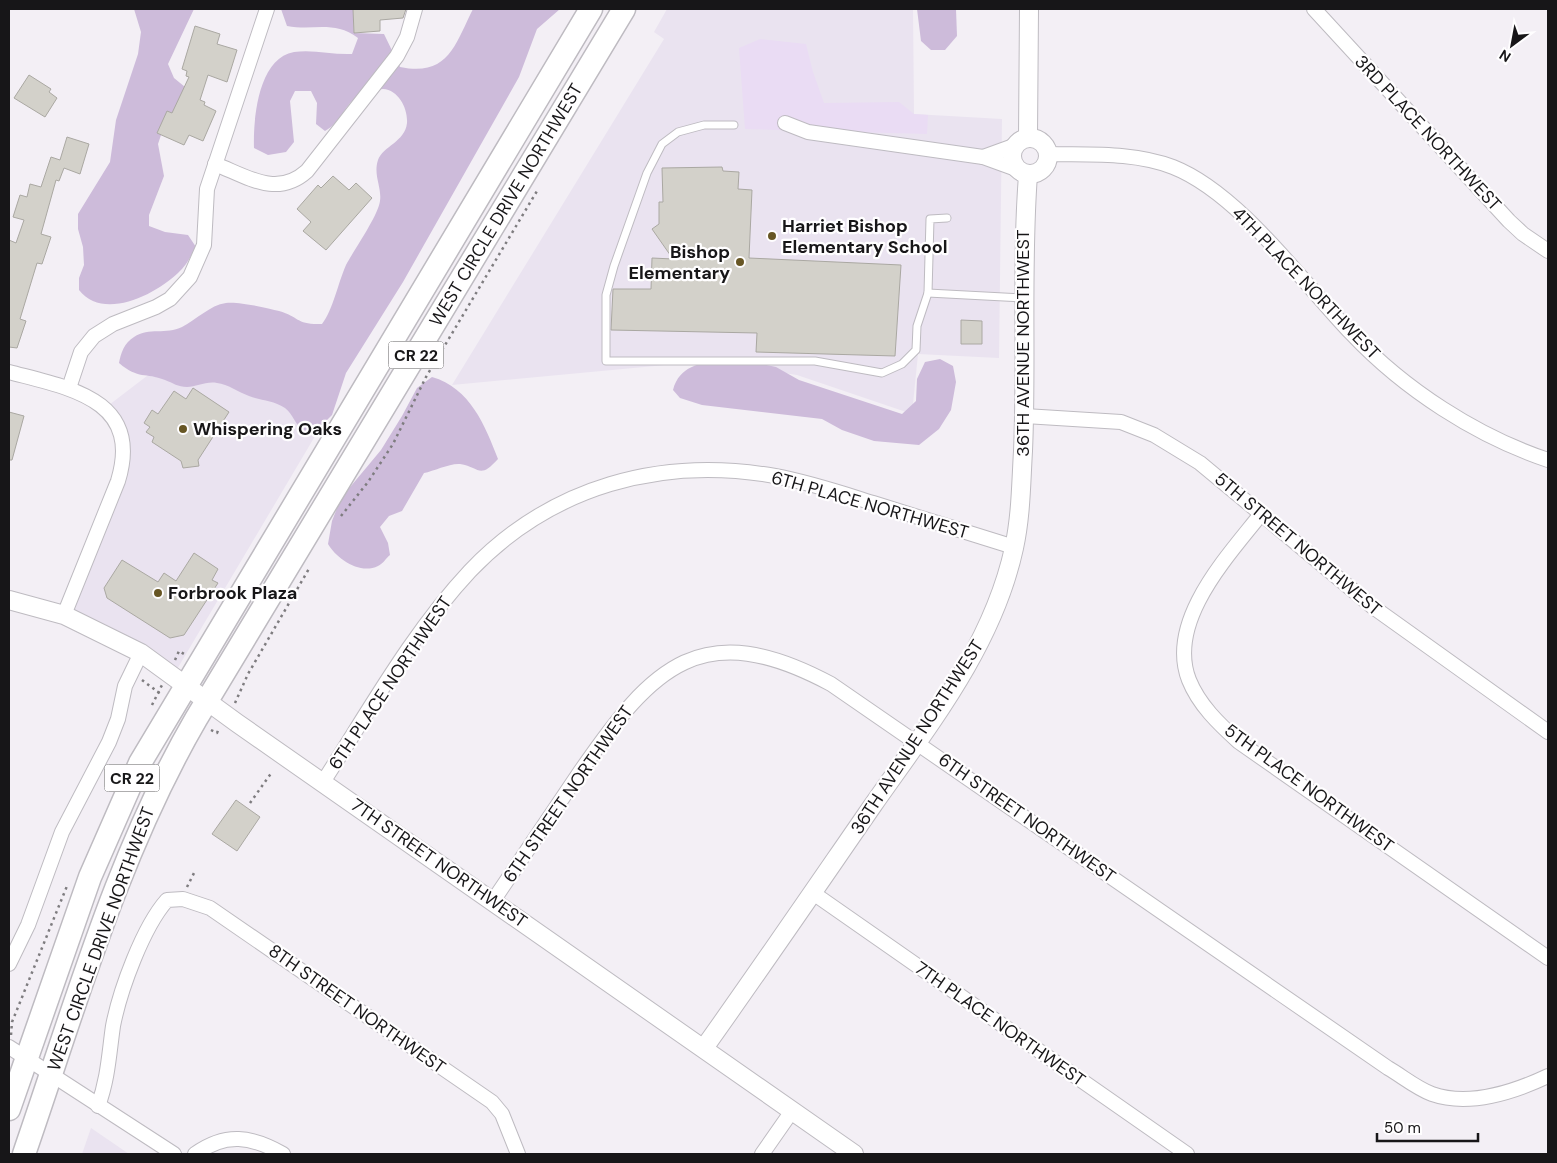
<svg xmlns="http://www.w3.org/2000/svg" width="1557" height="1163" font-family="'DM Sans',sans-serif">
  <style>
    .built { fill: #eae3f0 }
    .green { fill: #eadcf4 }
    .forest { fill: #cdbbda }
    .building { fill: #d3d1ca; stroke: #aaa8a2 }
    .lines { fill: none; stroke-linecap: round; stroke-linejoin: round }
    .service-casing { stroke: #bebbc1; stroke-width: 9 }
    .minor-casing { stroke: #bebbc1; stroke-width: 16 }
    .tertiary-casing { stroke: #bebbc1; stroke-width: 20 }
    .primary-casing { stroke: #bebbc1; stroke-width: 25 }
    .path { stroke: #7e7c7f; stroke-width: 2.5; stroke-dasharray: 2.5 4; stroke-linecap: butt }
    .service { stroke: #fff; stroke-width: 7 }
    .minor { stroke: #fff; stroke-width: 14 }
    .tertiary { stroke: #fff; stroke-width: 18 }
    .primary { stroke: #fff; stroke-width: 22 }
    .poi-dot { fill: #675624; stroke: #fffeff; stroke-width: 2 }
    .labels { text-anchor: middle; stroke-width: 4.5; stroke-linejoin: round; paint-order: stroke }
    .shield { fill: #fffeff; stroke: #5d5c5d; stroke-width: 1 }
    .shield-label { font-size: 16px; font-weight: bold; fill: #171618 }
    .street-label { font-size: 18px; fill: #171618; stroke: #fffeff }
    .poi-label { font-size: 18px; font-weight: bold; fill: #171618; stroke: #fffeff; text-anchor: start }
  </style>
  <rect width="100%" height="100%" fill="#f3eff5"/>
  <g class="built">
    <polygon points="667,9 913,9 914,114 1002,119 999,358 918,354 912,414 797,375 708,361 452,385 664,39 654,32"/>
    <polygon points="160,366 337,399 173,676 64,615 123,459 105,408"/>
    <polygon points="91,1128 129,1154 82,1154"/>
  </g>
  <polygon class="green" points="760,39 806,44 813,72 824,103 899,102 914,114 928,115 927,134 745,129 739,48"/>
  <g class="forest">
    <path d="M134 9H194L168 64 174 78 185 87 188 102 163 129 158 144 164 176 149 215V226L165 232 188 235 196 247C191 256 186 266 178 273 155 295 103 321 79 290V278L84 265 83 247 78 229V214L110 162 116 120 138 54 141 32Z"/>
    <path d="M281 9H353L354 33 384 34 400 67C448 77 455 45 473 9H560L537 29 519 77 403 282 346 373 332 415 318 429 304 431C295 425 293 414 285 408 273 400 262 401 249 396 238 392 228 384 217 383 206 381 196 387 187 387 178 387 173 383 165 380 145 372 139 380 119 363 121 353 124 343 134 337 149 327 166 335 182 327 196 320 210 305 226 303 237 301 268 308 279 311 300 317 296 325 322 324 333 310 338 283 346 265 354 250 378 216 380 201 382 187 373 175 378 160 383 146 405 142 407 123 408 109 399 90 383 89 380 89 375 91 372 91 341 99 348 118 325 131L316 124 317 103 311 91H295L290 101 294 142 286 152 268 155 254 148C253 120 258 58 294 52 313 49 333 55 352 54L358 38C334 20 314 31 287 26Z"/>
    <polygon points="917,9 956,9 957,36 945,50 931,50 921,41"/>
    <path d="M721 358 740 359 776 367 799 380 902 414 916 401 917 379 925 362 940 359 953 366 956 382 951 410 939 429 919 445 874 441 842 430 822 419 702 405 680 398 673 390C680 365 699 365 721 358Z"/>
    <path d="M432 377C470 388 485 425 498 459 479 480 480 467 460 464 450 463 434 471 424 473L402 511 389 516 380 527 388 543 390 555C386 558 383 564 378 566 360 575 337 559 328 544L332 521 341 498 381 450 402 416 417 388Z"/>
  </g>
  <g class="building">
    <polygon points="353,9 406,9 403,18 380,20 380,31 354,33"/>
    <polygon points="195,26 220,34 217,44 237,50 227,82 208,75 200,100 205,102 204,105 216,111 203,141 189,135 184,145 157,133 167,111 172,113 189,77 186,76 187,71 182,69"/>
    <polygon points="29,75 51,89 49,92 57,98 45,117 14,98"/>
    <polygon points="67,137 89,144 80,174 64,168 59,181 56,180 41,234 51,237 42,264 37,263 20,319 26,321 17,348 9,347 9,240 16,243 24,220 13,217 20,195 27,197 30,184 41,187 51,157 60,160"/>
    <polygon points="722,167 723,171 739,172 738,189 752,190 749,258 901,265 895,356 756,352 757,333 611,330 613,289 651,289 652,258 673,259 652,229 659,224 659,202 663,202 662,168"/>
    <polygon points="333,176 349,190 356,183 372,198 326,250 303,231 311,222 297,209 318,185 321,188"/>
    <polygon points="961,320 982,321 982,344 961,344"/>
    <polygon points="193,388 229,412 198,460 199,466 183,468 181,461 152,442 154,437 146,432 150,427 144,423 152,410 158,414 174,391 186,399"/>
    <polygon points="9,412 24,416 12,460 9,460"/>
    <polygon points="194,553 218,569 212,580 218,583 184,635 170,638 107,598 104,588 122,560 158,582 164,573 176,581"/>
    <polygon points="236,800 260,817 237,851 212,834"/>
  </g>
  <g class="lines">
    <defs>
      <g id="service">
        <polyline points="734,125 704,125 678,132 662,144 647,173 614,266 606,295 606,361 815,361 882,373 902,364 916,350 917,326 928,293 930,219 947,218"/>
        <polyline points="928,293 1024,298"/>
      </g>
      <g id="minor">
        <polyline points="1314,9 1509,221 1523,234 1548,251"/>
        <polyline points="785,123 808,132 983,157"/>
        <polyline points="1016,145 983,157 1016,169"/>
        <path d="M1049 154C1091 155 1134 152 1173 167 1239 193 1303 283 1352 334 1404 389 1476 436 1548 460"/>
        <path d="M215 164C248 177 277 198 307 171L397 56 407 37 415 9"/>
        <path d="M9 372C69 388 143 399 118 481L64 615"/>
        <polyline points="69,388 81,352 94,336 113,324 156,307 170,299 190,277 204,245 207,189 267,9"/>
        <polyline points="1025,416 1121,422 1154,435 1200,463 1373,607 1548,732"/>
        <path d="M1261 514C1228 556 1166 621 1189 680 1199 705 1219 724 1239 742L1548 958"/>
        <path d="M323 782C369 711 412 633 470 571 551 486 661 456 775 476 808 482 841 493 873 503 920 518 967 532 1014 547"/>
        <polyline points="813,893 1187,1154"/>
        <path d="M493 901C522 858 551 815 580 772 653 666 702 615 831 684L1388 1068C1402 1076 1416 1088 1432 1094 1469 1107 1514 1092 1548 1076"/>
        <polyline points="9,964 28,925 62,832 109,742 118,719 125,686 141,653"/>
        <polyline points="9,1047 174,1154"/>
        <path d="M98 1106C108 1079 109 1054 113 1026 120 990 143 927 167 900L183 899 210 908 492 1102 502 1114 518 1154"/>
        <path d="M195 1154C226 1132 251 1136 283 1154"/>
        <polyline points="762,1154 792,1111"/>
      </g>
      <g id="tertiary">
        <polyline points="1028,136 1029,9"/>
        <circle cx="1030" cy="156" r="18"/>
        <polyline points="9,600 64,615 141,653 237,723 854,1154"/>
        <path d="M704 1048C761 968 817 886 873 805 929 725 993 645 1014 548 1021 516 1021 484 1023 451 1027 359 1021 267 1028 175"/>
      </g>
      <g id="primary">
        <polyline points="9,1109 90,877 140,763 591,9"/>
        <path d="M24 1154C75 1007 117 855 196 719L624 9"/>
      </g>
    </defs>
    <use href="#service" class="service-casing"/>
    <use href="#minor" class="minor-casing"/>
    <use href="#tertiary" class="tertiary-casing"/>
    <use href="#primary" class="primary-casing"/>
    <g class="path">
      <polyline points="341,516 368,482 393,444 426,377 537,191"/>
      <polyline points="175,660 179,651 184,654"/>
      <polyline points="142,680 162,695"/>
      <polyline points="235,703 248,674 310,567"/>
      <polyline points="152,705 162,685"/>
      <polyline points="211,730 217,733 219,728"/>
      <polyline points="250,803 272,772"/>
      <polyline points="187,887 194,873"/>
      <polyline points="11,1035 12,1022 67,886"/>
    </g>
    <use href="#service" class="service"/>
    <use href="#minor" class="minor"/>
    <use href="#tertiary" class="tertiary"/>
    <use href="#primary" class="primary"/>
  </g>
  <g class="poi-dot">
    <circle cx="772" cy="236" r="5"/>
    <circle cx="740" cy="262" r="5"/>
    <circle cx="183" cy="429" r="5"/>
    <circle cx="158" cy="593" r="5"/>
  </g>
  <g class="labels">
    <g class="shield">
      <rect x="388.5" y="341.5" width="55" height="27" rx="4"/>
      <rect x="104.5" y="764.5" width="55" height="27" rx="4"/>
    </g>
    <g class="shield-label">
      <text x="416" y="361">CR 22</text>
      <text x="132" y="784">CR 22</text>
    </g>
    <g class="street-label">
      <text transform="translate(1428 133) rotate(47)" y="6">3RD PLACE NORTHWEST</text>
      <text transform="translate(506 205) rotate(-59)" y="6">WEST CIRCLE DRIVE NORTHWEST</text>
      <text transform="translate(1306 283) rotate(46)" y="6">4TH PLACE NORTHWEST</text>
      <text transform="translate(1023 343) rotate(-90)" y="6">36TH AVENUE NORTHWEST</text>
      <text transform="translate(870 505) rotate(16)" y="6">6TH PLACE NORTHWEST</text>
      <text transform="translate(1298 544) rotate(40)" y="6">5TH STREET NORTHWEST</text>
      <text transform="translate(390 683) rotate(-56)" y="6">6TH PLACE NORTHWEST</text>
      <text transform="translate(917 737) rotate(-57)" y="6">36TH AVENUE NORTHWEST</text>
      <text transform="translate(1309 788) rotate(36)" y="6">5TH PLACE NORTHWEST</text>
      <text transform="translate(568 794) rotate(-55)" y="6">6TH STREET NORTHWEST</text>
      <text transform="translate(1027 818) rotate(35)" y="6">6TH STREET NORTHWEST</text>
      <text transform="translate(439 863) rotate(35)" y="6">7TH STREET NORTHWEST</text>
      <text transform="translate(101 939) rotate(-70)" y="6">WEST CIRCLE DRIVE NORTHWEST</text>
      <text transform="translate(357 1009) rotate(35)" y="6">8TH STREET NORTHWEST</text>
      <text transform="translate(1000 1024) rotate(35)" y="6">7TH PLACE NORTHWEST</text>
    </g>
    <g class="poi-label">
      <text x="782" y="232">Harriet Bishop<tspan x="782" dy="21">Elementary School</tspan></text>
      <text x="730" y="258" text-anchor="end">Bishop<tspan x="730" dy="21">Elementary</tspan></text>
      <text x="193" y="435">Whispering Oaks</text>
      <text x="168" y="599">Forbrook Plaza</text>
    </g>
  </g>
  <rect width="1557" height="1163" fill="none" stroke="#171618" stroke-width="20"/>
  <g transform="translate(1512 45) rotate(212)" stroke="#fffeff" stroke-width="4" paint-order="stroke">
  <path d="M0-4L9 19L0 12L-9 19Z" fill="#171618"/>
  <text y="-8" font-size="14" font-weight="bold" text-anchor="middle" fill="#171618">N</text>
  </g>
  <path d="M1377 1133v8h101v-8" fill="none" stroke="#171618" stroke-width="2.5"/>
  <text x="1384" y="1133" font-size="15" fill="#171618" stroke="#fffeff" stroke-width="4" paint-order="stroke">50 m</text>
</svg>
